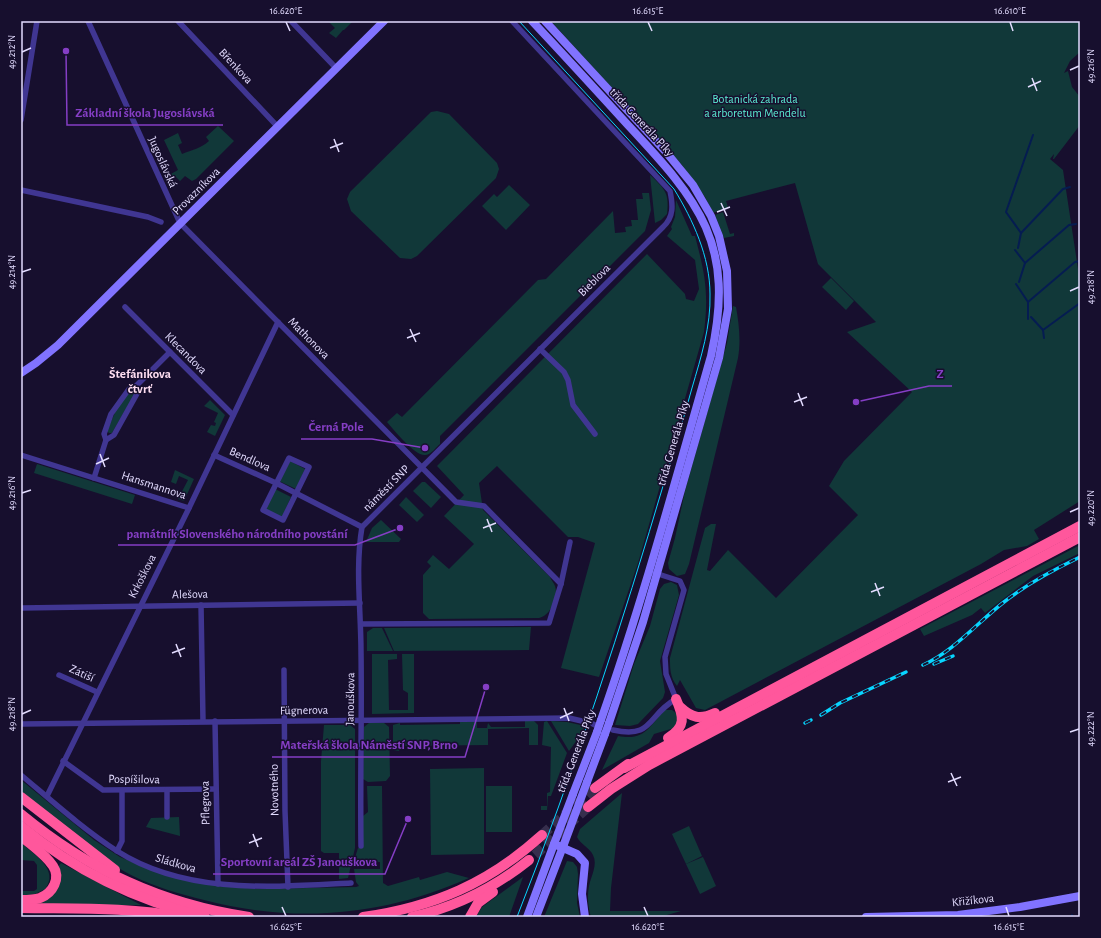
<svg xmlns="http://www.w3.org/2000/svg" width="1101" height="938" font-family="'Alegreya Sans',sans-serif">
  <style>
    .green { fill: #113839 }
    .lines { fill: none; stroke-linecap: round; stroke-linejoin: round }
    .stream { stroke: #051c51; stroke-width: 2 }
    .highway-tunnel { stroke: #362e4d; stroke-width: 10; stroke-dasharray: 10 5; stroke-linecap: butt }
    .street { stroke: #403692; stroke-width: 5.5 }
    .secondary { stroke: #8173ff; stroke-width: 8 }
    .highway { stroke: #ff579c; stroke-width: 10 }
    .tram { stroke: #08d5ff; stroke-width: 1 }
    .rail-casing { stroke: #08d5ff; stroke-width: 3.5 }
    .rail { stroke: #170f2e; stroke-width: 2; stroke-dasharray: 6; stroke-linecap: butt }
    .secondary-bridge { stroke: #8173ff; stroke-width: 8 }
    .ticks { fill: none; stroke: #e3dcff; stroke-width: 1.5 }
    .labels { text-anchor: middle; stroke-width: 3; stroke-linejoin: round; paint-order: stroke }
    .street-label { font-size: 12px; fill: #e3dcff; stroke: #170f2e }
    .park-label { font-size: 12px; fill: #5becd2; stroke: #170f2e }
    .neighbourhood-label { font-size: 13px; font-weight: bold; fill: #ffdef1; stroke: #170f2e }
    .leader { fill: none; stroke: #853ec5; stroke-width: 1.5 }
    .callout-dot { fill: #853ec5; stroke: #170f2e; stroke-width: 1.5 }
    .callout-label { font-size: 13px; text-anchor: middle; font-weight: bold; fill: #853ec5; stroke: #170f2e; stroke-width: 3; stroke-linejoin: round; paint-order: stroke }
    .neatline { fill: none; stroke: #e3dcff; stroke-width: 1.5 }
    .ticks-label { font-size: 10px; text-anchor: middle; fill: #e3dcff }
  </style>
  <rect width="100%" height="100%" fill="#170f2e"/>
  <g class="green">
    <polygon points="328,21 353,21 344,30 343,30 336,38 329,33 335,28"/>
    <path d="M551 21H1080V52L1070 61 1064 73 1068 71 1072 87 1080 97V125L1054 159H1053L1054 154 1050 159 1063 170 1080 282V501L1034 530 1039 539 1027 546 1004 550 981 564 705 710 696 708 680 680 677 686C670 677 670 669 670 658L705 528 711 524H716L707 570 710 571 728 550 776 598 858 515 829 486 844 461 912 392 847 332 876 322 818 264 795 183 726 201 728 207 713 213 705 197 682 165Z"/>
    <polygon points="437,111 449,114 497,163 499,169 496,178 417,256 411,259 400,258 351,211 347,199 350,192 431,112"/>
    <path d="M218 126 234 141 196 179 192 181 185 176 180 181 174 175 168 179 151 146 155 144 169 175 178 170 164 140 178 133 182 143 178 145 182 154C192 150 201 148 209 141L206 137Z"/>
    <path d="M650 175C664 188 670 193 667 214L661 220 655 223Z"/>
    <polygon points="509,185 530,205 506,230 482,206 494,194 497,197"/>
    <path d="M642 193H649L651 210 645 231 440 436V444C436 447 431 455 425 455 415 456 394 430 387 422L397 413 402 417 538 280 546 279 613 211 615 233 626 232 625 227 632 226 631 220H638L636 199H643Z"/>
    <path d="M676 200 692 236H695C705 274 709 292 704 332L638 563 599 677 561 668 595 543 578 537H568L497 466 479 483 483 510 550 577C551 580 554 583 555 586 559 597 550 616 539 618L429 619 423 613V575L431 566 427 562 433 555 449 569 474 544 444 516 464 495 437 466 647 254 685 294 686 299 694 301 699 289 695 260 667 236 672 229 671 227 675 217Z"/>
    <polygon points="723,212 730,234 734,233 734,236 724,238 715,215"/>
    <polygon points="831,278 854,301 846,310 822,287"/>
    <path d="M733 306 736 307C739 324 741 341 738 358L689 564 685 574 677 576 669 569 668 563 675 538 685 491 727 343Z"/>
    <polygon points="130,390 133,390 135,393 112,433 109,433 107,431 117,408"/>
    <polygon points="210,400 225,415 215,436 207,432 211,425 215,426 216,423 214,422 218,413 204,406"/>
    <polygon points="290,461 305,469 296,489 279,481"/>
    <polygon points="37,464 135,495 132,504 34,473"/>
    <polygon points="175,470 194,479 184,501 178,499 188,480 179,476 176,484 171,482"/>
    <polygon points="422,482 425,482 441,497 431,508 413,491"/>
    <polygon points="275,489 291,497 282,517 267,511 266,507"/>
    <polygon points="406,497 424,515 417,522 399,505"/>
    <polygon points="381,520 401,539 399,542 366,542 372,528"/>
    <polygon points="1080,545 1080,553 1033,576 985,613 981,608 972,615 924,636 920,629"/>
    <polygon points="671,582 677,585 679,595 660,661 665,692 663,698 638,724 630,726 615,725 634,664 650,626 660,589 664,584"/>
    <polygon points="531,627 529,650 394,651 384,628"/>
    <polygon points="373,628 382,628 393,651 367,651 367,632"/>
    <polygon points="372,654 397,654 397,659 388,660 389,710 408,710 408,693 403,690 402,654 414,654 414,713 372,714"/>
    <path d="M665 710H672L677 714 678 722 674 728 654 734 649 743 602 770 618 736C646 741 648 727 665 710Z"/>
    <polygon points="477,721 477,728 487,728 488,723 491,727 525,727 525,721 534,721 538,725 538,745 529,745 529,728 488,729 488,745 399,746 399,751 393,750 393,725 400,723 400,725 460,724 460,722"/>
    <polygon points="547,721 567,753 551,796 548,796 547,810 541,810 541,806 547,806 547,793 550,792 551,747 542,745 544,722"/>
    <polygon points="551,721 567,722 585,726 582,733 569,751"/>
    <polygon points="369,723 384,723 389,727 390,776 386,781 368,782 363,779 364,727"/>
    <polygon points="324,725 350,725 355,729 355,848 348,878 339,879 339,853 324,853 321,851 321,761"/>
    <polygon points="484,768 484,854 431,855 430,769"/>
    <path d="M21 780 94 840 120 857 149 869 218 886 259 889 356 887 359 886 356 882 354 869H380V862L354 861 358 848H363V816L368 812 367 786H382L383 883 388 886 419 877 420 880 447 872 469 878C383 916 296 924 204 900 180 894 155 887 133 876 92 855 57 821 21 793Z"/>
    <rect x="486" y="786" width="26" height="46"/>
    <path d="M622 793 611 888 610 911H681L660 917H591C588 907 587 896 589 886 591 876 598 865 593 855 589 847 581 845 577 837L580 829Z"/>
    <polygon points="179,817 180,836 146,827 151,818"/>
    <polygon points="689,826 702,856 686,864 672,834"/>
    <path d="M21 843C34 854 60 870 45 889L35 894 21 896V891H34L37 889V865L34 861 21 860Z"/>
    <polygon points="703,857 716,886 700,894 686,864"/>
    <polygon points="567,861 573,862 577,867 578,874 577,903 580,917 544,917"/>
    <path d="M61 863 141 905H38C70 886 48 878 61 863Z"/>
    <polygon points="523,877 509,917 476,917 482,907"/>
  </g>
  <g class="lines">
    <g class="stream">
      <polyline points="1021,233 1006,212 1033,135"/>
      <polyline points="1018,248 1021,233 1063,189 1070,187"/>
      <polyline points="1015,250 1025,263"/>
      <polyline points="1019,282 1025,263 1069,225 1076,224"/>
      <polyline points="1016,284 1028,302"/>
      <polyline points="1031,317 1043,330"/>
      <polyline points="1028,319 1028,302 1075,262 1080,261"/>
      <polyline points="1044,338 1043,330 1080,303"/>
      <polyline points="1072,915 1072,917"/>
    </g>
    <g class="highway-tunnel">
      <polyline points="542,835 595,788"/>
      <polyline points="535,855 588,807"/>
    </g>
    <g class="street">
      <polyline points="88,21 180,223 456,502 484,506 561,584"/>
      <polyline points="178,21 277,126"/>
      <polyline points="291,21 336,68"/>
      <polyline points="21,120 37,21"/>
      <polyline points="21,190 148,217 161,222"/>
      <polyline points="125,307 233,415"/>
      <polyline points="540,349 564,372 568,380 573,405 595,434"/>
      <polyline points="106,440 114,435 138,392 136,386"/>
      <polyline points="21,455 189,508"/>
      <polyline points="214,455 276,483 362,527"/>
      <polygon points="289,458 309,467 283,520 263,510"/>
      <polyline points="94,478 106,440 104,434 111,414 129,389 136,386 170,352"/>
      <polyline points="201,605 203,721"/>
      <polyline points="21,608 360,603"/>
      <polyline points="361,624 549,623 561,584 570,542"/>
      <polyline points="284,670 285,811 288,887"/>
      <polyline points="59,675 97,692"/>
      <polyline points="215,721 218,884"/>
      <polyline points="21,724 569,718 586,722"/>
      <polyline points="593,724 595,725"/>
      <path d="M613 730C654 739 646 716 676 699L666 674 665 657 684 590 680 581 655 573"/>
      <polyline points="63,761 103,790 216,789"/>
      <path d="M21 775C52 801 83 829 117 851 186 895 273 887 351 883"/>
      <polyline points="167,790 167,817"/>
      <polyline points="47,796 189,508 278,322"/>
      <path d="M361 846C360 781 362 717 361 652 361 610 355 568 362 527L663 227C674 217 673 205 670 191L512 21"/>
      <polyline points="117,851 122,841 122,791"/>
    </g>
    <g class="secondary">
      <path d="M532 21C564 55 596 90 627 124 700 202 736 244 711 356 676 478 643 601 601 720"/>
      <polyline points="545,21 666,152 693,185 711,216 719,236 727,271 728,309 719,358 643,622 609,723"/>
      <polyline points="21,373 36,363 58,345 384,21"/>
      <polyline points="587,782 605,734"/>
      <polyline points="573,794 597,732"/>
      <polyline points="527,917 554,844 577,854 585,863 582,894 585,917"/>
      <polyline points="536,917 564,844"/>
      <polyline points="866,917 958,915 1020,907 1080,896"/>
    </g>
    <g class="highway">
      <path d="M680 707C692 718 700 720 715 713"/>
      <path d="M668 738C686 727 684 717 676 699"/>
      <polyline points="624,768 1080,526"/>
      <polyline points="595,788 628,764"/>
      <polyline points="21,797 115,870"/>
      <polyline points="588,807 611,789 649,765 1080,537"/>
      <path d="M21 814C89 870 161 904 249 917"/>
      <path d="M21 826C74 870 138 901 205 917"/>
      <path d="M21 836C31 845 45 854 53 866 61 878 53 893 40 898 34 900 27 900 21 900"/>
      <path d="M21 908C75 909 129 907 182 917"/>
      <path d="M363 917C434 907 489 883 542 835"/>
      <path d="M412 917C456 907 494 888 529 860"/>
      <polyline points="470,917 478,903 493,892"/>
    </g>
    <path class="tram" d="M517 917C574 772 622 625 666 476 675 447 684 417 692 388 701 357 711 326 710 294 710 257 693 220 674 189L519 21"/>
    <defs>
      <g id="rail">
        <polyline points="934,664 953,656"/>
        <path d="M923 665C954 651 977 623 1004 602 1028 583 1053 570 1080 557"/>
        <polyline points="821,715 840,703 906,672"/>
        <polyline points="805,723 811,720"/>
      </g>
    </defs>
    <use href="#rail" class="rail-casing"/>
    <use href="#rail" class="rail"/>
    <g class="secondary-bridge">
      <polyline points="597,732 601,720"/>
      <polyline points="605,734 609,723"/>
      <polyline points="554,844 573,794"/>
      <polyline points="564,844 587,782"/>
    </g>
  </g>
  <path class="ticks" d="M286 22 290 31M648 22 652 31M1010 22 1013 31M22 52 31 48M1070 70 1079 66M1032 78 1037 91M1028 87 1041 81M334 139 339 152M330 148 343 143M721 203 727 216M717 212 730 207M22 272 31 269M1070 291 1079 287M410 329 416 342M407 338 420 333M798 393 803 406M794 402 807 397M100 454 105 467M96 464 109 458M22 493 31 490M1070 512 1079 508M487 519 492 532M483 528 496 523M875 583 880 596M871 592 884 587M176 644 181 657M172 653 185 648M564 708 569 721M22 714 31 710M560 718 573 712M1070 732 1079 729M951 773 957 786M948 782 961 777M253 834 258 847M249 843 262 838M282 907 286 916M644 907 648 916M1006 907 1009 916"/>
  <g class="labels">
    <g class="street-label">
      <text transform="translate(236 66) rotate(47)" y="4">Břenkova</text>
      <text transform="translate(642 122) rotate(47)" y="4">třída Generála Píky</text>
      <text transform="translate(163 162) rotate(66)" y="4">Jugoslávská</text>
      <text transform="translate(196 191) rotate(-45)" y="4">Provazníkova</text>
      <text transform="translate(594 280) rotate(-45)" y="4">Bieblova</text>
      <text transform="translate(309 338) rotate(45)" y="4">Mathonova</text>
      <text transform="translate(186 353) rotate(45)" y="4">Klecandova</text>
      <text transform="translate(673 443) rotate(-74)" y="4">třída Generála Píky</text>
      <text transform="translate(250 459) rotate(24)" y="4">Bendlova</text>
      <text transform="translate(154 485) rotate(18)" y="4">Hansmannova</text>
      <text transform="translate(386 488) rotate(-45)" y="4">náměstí SNP</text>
      <text transform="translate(142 576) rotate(-63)" y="4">Krkoškova</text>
      <text transform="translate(190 594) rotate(-1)" y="4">Alešova</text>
      <text transform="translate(82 673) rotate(24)" y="4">Zátiší</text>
      <text transform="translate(350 699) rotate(-89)" y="4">Janouškova</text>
      <text transform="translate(304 710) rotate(-1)" y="4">Fügnerova</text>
      <text transform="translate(576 751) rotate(-69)" y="4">třída Generála Píky</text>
      <text transform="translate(134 779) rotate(1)" y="4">Pospíšilova</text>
      <text transform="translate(274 790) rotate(-91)" y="4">Novotného</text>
      <text transform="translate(205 803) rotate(-91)" y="4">Pflegrova</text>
      <text transform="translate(176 863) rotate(16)" y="4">Sládkova</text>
      <text transform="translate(973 900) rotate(-6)" y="4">Křižíkova</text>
    </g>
    <g class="park-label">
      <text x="755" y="103">Botanická zahrada<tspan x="755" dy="14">a arboretum Mendelu</tspan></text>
    </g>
    <g class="neighbourhood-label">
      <text x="140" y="378">Štefánikova<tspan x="140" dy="15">čtvrť</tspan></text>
    </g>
  </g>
  <path class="leader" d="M66 51L67 125H223M856 402L929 386H952M425 448L372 439H301M400 528L355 545H118M486 687L465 757H272M408 819L385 874H213"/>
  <g class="callout-dot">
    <circle cx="66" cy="51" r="4"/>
    <circle cx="856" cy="402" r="4"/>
    <circle cx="425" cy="448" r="4"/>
    <circle cx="400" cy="528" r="4"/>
    <circle cx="486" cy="687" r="4"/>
    <circle cx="408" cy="819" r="4"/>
  </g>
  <g class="callout-label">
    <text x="145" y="117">Základní škola Jugoslávská</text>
    <text x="940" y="378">Z</text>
    <text x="336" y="431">Černá Pole</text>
    <text x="237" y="538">památník Slovenského národního povstání</text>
    <text x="369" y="749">Mateřská škola Náměstí SNP, Brno</text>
    <text x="299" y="866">Sportovní areál ZŠ Janouškova</text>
  </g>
  <rect width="1101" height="938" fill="none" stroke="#170f2e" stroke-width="44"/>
  <rect x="22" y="22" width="1057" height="894" class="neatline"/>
  <g class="ticks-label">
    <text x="286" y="14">16.620°E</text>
    <text x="648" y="14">16.615°E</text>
    <text x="1010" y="14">16.610°E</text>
    <text transform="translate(11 52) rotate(-90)" y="4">49.212°N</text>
    <text transform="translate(1090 66) rotate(-90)" y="4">49.216°N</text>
    <text transform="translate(11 272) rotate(-90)" y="4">49.214°N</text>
    <text transform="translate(1090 287) rotate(-90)" y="4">49.218°N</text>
    <text transform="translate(11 493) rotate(-90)" y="4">49.216°N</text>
    <text transform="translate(1090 508) rotate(-90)" y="4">49.220°N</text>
    <text transform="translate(11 714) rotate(-90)" y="4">49.218°N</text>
    <text transform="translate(1090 729) rotate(-90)" y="4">49.222°N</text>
    <text x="286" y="930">16.625°E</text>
    <text x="648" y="930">16.620°E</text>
    <text x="1009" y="930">16.615°E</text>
  </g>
</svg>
